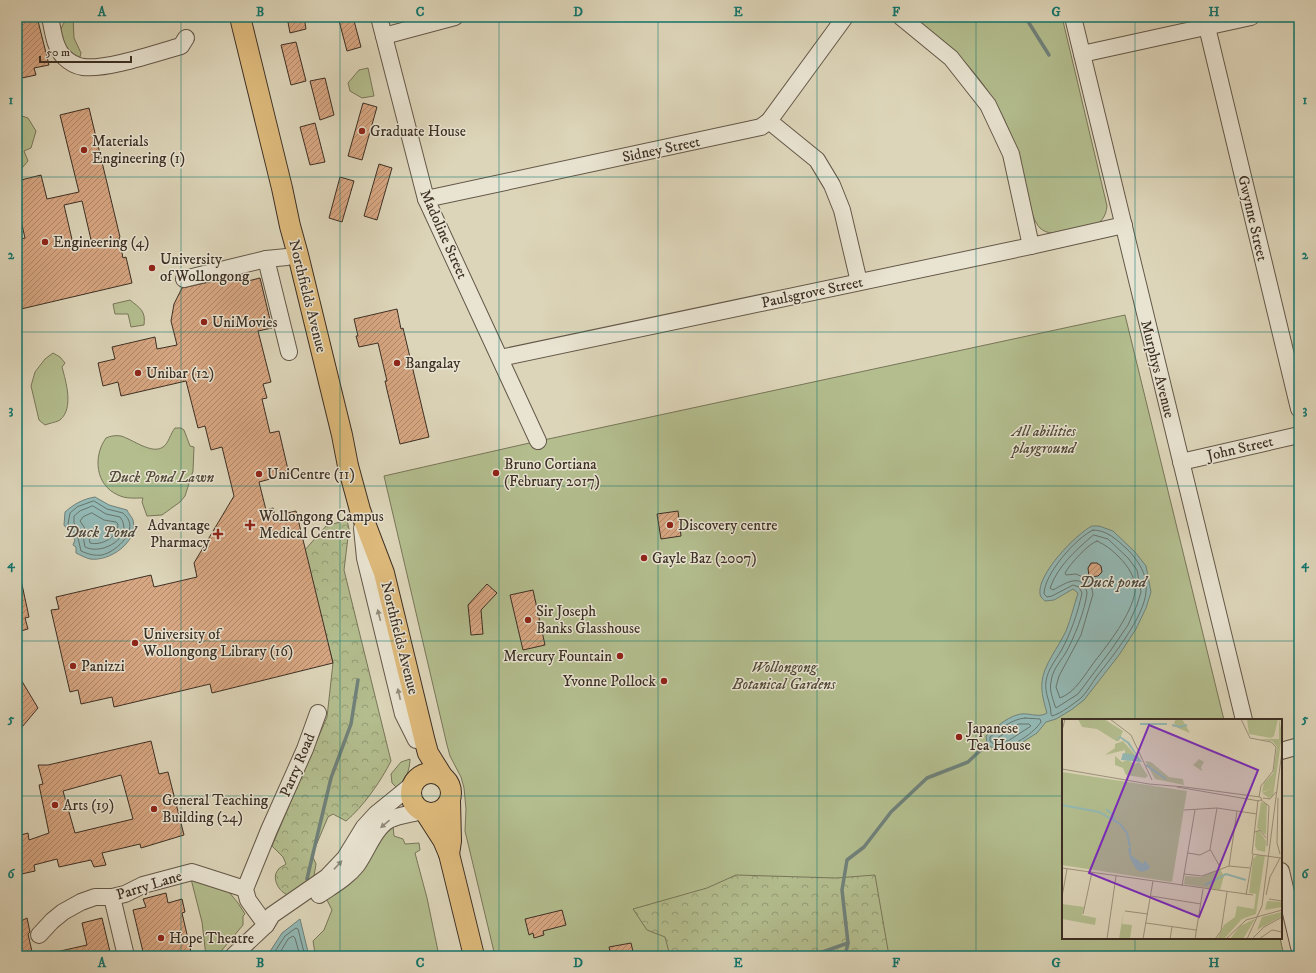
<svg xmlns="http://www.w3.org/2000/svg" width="1316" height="973" font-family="'IM FELL DW Pica',serif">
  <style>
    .green { fill: #b3bd8e; stroke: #787659 }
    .forest { fill: url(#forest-crowns); stroke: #787659 }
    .water { fill: #93b8b4; stroke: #70817a }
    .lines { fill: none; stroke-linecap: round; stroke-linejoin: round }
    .shore { stroke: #68746c; stroke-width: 1 }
    .stream { stroke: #70817a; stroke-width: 3.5 }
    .building { fill: url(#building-hatch); stroke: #3c2f24; fill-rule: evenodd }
    .minor-casing { stroke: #645849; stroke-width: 18 }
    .major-casing { stroke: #3c2f24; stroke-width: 22 }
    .minor { stroke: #e9e4d2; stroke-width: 16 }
    .major { stroke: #deba7c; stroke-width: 20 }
    .oneway { fill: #928a7b }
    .grid { fill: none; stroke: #0f766e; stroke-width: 1; stroke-opacity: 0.55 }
    .poi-dot { fill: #8f2418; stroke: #e9e4d2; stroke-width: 1.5 }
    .labels { text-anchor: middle; stroke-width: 3; stroke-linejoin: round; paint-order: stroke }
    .poi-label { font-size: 15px; fill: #3c2f24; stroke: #e9e4d2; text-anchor: start }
    .street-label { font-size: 15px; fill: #3c2f24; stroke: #e9e4d2 }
    .park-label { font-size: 15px; font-style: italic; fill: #544b39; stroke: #e9e4d2 }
    .water-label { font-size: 16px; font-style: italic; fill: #4d4a41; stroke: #e9e4d2 }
    .inset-river { fill: none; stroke: #93b8b4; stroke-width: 2 }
    .inset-road { fill: none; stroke: #9d937d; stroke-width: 1 }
    .view { fill: #7b2cbf; fill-opacity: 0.15; stroke: #7b2cbf; stroke-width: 2 }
    .inset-edge { fill: none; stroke: #3c2f24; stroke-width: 2 }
    .neatline { fill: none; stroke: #0f766e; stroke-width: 1.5 }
    .grid-label { font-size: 13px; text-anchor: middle; font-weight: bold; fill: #0f766e }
  </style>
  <defs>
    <pattern id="forest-crowns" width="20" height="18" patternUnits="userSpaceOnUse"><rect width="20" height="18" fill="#b3bd8e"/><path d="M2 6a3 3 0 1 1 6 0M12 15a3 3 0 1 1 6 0" fill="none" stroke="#939a74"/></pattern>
    <pattern id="building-hatch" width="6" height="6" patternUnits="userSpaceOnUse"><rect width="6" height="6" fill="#d7a682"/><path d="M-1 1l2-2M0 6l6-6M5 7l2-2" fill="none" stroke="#b0886a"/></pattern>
  </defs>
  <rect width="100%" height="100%" fill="#ddd5b9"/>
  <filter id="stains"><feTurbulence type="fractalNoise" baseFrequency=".005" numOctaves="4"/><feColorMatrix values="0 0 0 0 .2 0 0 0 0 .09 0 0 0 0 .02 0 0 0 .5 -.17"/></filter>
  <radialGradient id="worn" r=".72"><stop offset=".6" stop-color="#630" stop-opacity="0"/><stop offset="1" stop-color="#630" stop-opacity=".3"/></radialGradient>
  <g class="green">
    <path d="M68 17H73L74 38 81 53 80 57C71 54 59 42 60 32 61 27 65 21 68 17Z"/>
    <path d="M911 17H1062L1107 206C1106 215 1103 220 1096 225 1081 228 1052 240 1040 228 1029 217 1024 178 1020 162 1017 152 1014 142 1010 133 998 101 976 72 952 49 939 37 924 27 911 17Z"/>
    <polygon points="368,68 374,96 362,98 350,91 348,83 359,70"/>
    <polygon points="19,115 28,118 36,131 31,148 24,151 28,161 22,168 17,170 17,116"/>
    <path d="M130 300C140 308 146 311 144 325L131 327 128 314H115L113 304Z"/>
    <polygon points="1125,315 1224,720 1063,720 1063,938 1280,938 1284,956 495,956 465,831 466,809 464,788 461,777 450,756 447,745 384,476 525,444"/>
    <path d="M53 353 60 357 65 363 62 367C66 382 74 408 60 420 57 422 50 423 45 425L39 420 31 386 35 372 45 359Z"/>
    <path d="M175 428H181L184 430 190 446 194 447 193 471 185 496 180 502 162 515 147 516 142 502 143 498C134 498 126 499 118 495 95 485 93 456 106 438 110 436 116 435 121 436 132 439 152 455 163 447 169 443 170 434 175 428Z"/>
    <path d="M410 759C410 770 405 781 398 789L392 783 391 774 401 762Z"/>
    <polygon points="393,826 394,836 403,839 405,844 419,843 420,850 415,853 427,898 439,956 336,956 330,952 315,953 313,941 324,930 332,910 326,898"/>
    <polygon points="191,879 224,886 238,903 245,914 243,916 243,925 217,956 206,956 202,922"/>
  </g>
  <g class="forest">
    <path d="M347 520 349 529 344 570 391 761C381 781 363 807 346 821L333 814 328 817 312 855 316 864 314 876 288 895C279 892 271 878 278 870 279 867 284 866 286 864L283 857 272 846 327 717 333 663 304 551 326 526Z"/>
    <polygon points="736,875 836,878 875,875 889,956 670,956 665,937 647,930 633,909 707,888"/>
  </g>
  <g class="water">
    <path d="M95 497 109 505 127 510C128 513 132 517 133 520 139 542 109 562 90 559 86 558 80 555 76 553V547L73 545 75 540 64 525 65 512C74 504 83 499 95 497Z"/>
    <path d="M1092 526H1099L1113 531 1135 552 1146 566 1151 592 1146 608 1136 629 1119 655 1084 700 1071 710 1056 719 1046 722 1037 733 1010 750H997L991 747 987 744 986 736C995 728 1006 718 1017 715 1027 711 1038 719 1047 713 1044 703 1041 692 1042 682 1043 666 1059 646 1066 631 1071 619 1074 605 1078 593L1073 589 1054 600 1045 601C1043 599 1040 597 1040 594 1037 574 1076 534 1092 526Z"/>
    <polygon points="300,919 309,956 267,956 282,933"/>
  </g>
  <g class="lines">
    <g class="shore">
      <path d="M94 501 107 509 123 513C125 515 128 518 129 521 134 535 115 552 102 555 94 556 88 554 81 551L78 538 68 524 70 513 77 507Z"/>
      <path d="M93 506 106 514 120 517C135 536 103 556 85 547L83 536 74 523V516L80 511Z"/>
      <path d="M92 513 104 520 116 522 118 524C118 537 102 546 90 543L88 533 80 521 83 517Z"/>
      <path d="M1093 530C1107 530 1117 540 1127 549 1138 560 1148 575 1146 592 1144 617 1113 656 1097 676 1092 683 1087 692 1081 698 1073 704 1062 713 1052 716L1051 714C1051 703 1044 693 1046 681 1048 669 1055 661 1061 651 1071 633 1078 612 1082 593L1079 587 1073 585 1052 596 1047 597 1044 594C1044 574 1076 538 1093 530Z"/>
      <path d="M1094 535 1108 539 1128 558 1137 570 1141 592 1137 605 1128 625 1111 650 1078 694 1056 708 1055 706C1053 699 1049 690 1051 682 1052 671 1059 663 1065 654 1074 639 1085 610 1087 593 1083 571 1064 584 1053 590L1050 588C1058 566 1074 552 1091 537Z"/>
      <path d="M1097 541C1106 545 1112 550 1119 557 1128 566 1137 579 1135 592 1131 615 1109 643 1095 661 1085 674 1076 692 1060 698L1056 687 1059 676 1081 635 1093 594 1091 585 1085 578 1076 574 1066 575 1065 573C1070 564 1088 544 1097 541Z"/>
      <path d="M1025 718 1040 719 1041 722C1033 734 1004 756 990 741V737C1000 729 1012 719 1025 718Z"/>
      <polygon points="1019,724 1029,724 1031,726 1008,741 998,740 998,738"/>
      <polyline points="272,956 285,936 296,928 298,929 305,956"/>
      <polyline points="278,956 288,939 293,936 295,938 300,956"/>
    </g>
    <g class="stream">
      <polyline points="1024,17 1029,23 1049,55"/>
      <polyline points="307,879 331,778 351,724 358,680"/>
      <polyline points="815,956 817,954 848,943"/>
      <polyline points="845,956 848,943 842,890 847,860 864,847 891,812 927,778 968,762 987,744"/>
    </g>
  </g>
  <g class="building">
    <polygon points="17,17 37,17 49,65 34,68 36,75 17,79"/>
    <polygon points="287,17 304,17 306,29 290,33"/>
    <polygon points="338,17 353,17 361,47 347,51"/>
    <polygon points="296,42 306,81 291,85 281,45"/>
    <polygon points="325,78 334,115 320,120 310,81"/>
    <polygon points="363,103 377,107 362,160 348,156"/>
    <path d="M89 108 120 237 119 238 123 258 126 257 132 283 21 309 17 292V240L25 238 17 204V181L41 175 47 199 79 192 60 115ZM82 201 92 244 74 248 64 205Z"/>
    <polygon points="315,123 325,162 310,165 300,127"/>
    <polygon points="379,164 392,168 377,220 364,216"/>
    <polygon points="340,177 354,181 342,222 329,218"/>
    <polygon points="246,274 248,281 260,278 272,328 258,331 271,382 263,384 267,398 262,399 270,433 279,431 289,474 259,482 266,510 273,508 275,516 296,511 333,663 212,693 210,684 114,707 112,697 81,704 78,690 70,692 51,610 59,609 56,597 151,575 154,587 197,577 194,563 234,496 222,447 211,450 205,426 198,428 186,381 121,396 118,382 103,386 98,363 115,359 112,347 155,337 157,349 177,345 171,321 174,304 182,288"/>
    <polygon points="397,309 401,329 403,328 429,437 400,444 387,390 385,381 387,381 378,343 359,347 356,336 358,336 354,319"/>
    <polygon points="678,511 681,536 661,539 657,514"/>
    <polygon points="1091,563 1097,563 1101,566 1102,572 1098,576 1089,577 1088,568"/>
    <polygon points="17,580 21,580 29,617 25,618 28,629 17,632"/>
    <polygon points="487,584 497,593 481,610 483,634 471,635 468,605"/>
    <polygon points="533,590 545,645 523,650 510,595"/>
    <polygon points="17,673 38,708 17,733"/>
    <path d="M151 741 159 774 168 772 184 835 141 848 140 844 102 853 106 865 94 867 91 860 59 867 57 859 34 865 35 871 17 875V836L28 833 29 840 49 833 39 785 43 784 38 765H48ZM121 775 133 819 75 833 63 791Z"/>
    <polygon points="166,893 168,903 182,899 185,912 182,913 192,956 144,956 133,910 146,907 143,899"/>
    <polygon points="562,910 566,925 543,931 544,935 534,938 533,933 529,935 525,919"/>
    <polygon points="27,918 30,932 28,934 33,956 17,956 17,923"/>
    <polygon points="102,918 111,956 56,956 56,952 87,945 82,923"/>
    <polygon points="631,943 634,956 611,956 609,947"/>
  </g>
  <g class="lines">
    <defs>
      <g id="minor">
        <path d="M50 17C53 30 54 47 64 57 69 62 76 66 83 67 107 70 156 53 181 46L186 38"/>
        <polyline points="379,17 426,199 538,441"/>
        <polyline points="901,17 951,58 988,105 1011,154 1031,246"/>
        <polyline points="1073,17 1244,720"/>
        <polyline points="1207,27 1299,409"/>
        <polyline points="384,36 455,17"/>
        <polyline points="1082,54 1251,17"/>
        <polyline points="769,121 817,160 832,185 842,210 859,282"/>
        <polyline points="426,199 761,127 769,121 845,17"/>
        <polyline points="266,259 289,352"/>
        <polyline points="184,279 266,259 287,257 298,255"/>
        <polyline points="500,358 1031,246 1124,225"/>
        <polyline points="1181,462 1299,435"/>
        <polyline points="362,528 365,558 403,714 416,740"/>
        <polyline points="1281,751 1299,746"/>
        <polyline points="1281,871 1299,947"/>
        <path d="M319 895C332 886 347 878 357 865 367 851 374 829 389 820 398 815 411 814 422 811"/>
        <polyline points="112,897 126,956"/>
        <polyline points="266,925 248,900 245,889 269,830 305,749 318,713"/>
        <polyline points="39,935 52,921 63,912 81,902 95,897 112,897 125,894 143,885 192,872 245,889"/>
        <polyline points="233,956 266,925 272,915 327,877 345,858 364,827 376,814 413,784"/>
      </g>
      <g id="major">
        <polyline points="240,17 282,188 290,226 298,255 342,435 348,466 360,510 384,573 425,742 428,753 443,777"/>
        <circle cx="431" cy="793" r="20"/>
        <polyline points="425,812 443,840 449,854 474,956"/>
        <polyline points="449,854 451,841 450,801"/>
      </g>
    </defs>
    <use href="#minor" class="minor-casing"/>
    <use href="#major" class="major-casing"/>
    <use href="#minor" class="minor"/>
    <use href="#major" class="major"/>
  </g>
  <defs><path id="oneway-solid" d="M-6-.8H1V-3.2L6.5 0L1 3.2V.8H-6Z"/></defs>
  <g class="oneway">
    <use href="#oneway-solid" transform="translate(379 615) rotate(-104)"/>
    <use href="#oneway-solid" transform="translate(399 694) rotate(-103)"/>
    <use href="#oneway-solid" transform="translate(385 824) rotate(140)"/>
    <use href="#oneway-solid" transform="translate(338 865) rotate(-47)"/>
  </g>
  <path class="grid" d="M181 17V956M340 17V956M499 17V956M658 17V956M817 17V956M976 17V956M1135 17V720M17 177H1299M17 332H1299M17 486H1299M17 641H1299M17 796H1063M1281 796H1299M1135 938V956"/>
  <g class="poi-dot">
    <circle cx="362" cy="131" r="4"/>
    <circle cx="84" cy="150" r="4"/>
    <circle cx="45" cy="242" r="4"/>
    <circle cx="152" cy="268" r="4"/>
    <circle cx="204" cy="322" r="4"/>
    <circle cx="397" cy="363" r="4"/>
    <circle cx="138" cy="373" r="4"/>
    <circle cx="496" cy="473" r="4"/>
    <circle cx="259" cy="474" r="4"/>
    <path d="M248 519h4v4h4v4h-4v4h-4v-4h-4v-4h4z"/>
    <circle cx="670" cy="525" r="4"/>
    <path d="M216 528h4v4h4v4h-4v4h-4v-4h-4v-4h4z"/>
    <circle cx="644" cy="558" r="4"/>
    <circle cx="528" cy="620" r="4"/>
    <circle cx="135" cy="643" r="4"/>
    <circle cx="620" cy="656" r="4"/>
    <circle cx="73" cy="666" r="4"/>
    <circle cx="664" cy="681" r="4"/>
    <circle cx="959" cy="737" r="4"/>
    <circle cx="55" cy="805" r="4"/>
    <circle cx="154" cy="809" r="4"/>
    <circle cx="161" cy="938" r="4"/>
  </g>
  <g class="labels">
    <g class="poi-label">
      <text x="370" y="136">Graduate House</text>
      <text x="92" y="146">Materials<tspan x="92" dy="17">Engineering (1)</tspan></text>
      <text x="53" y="247">Engineering (4)</text>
      <text x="160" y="264">University<tspan x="160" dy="17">of Wollongong</tspan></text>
      <text x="212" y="327">UniMovies</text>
      <text x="405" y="368">Bangalay</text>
      <text x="146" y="378">Unibar (12)</text>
      <text x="504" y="469">Bruno Cortiana<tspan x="504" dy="17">(February 2017)</tspan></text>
      <text x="267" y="479">UniCentre (11)</text>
      <text x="259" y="521">Wollongong Campus<tspan x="259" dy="17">Medical Centre</tspan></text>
      <text x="210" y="530" text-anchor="end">Advantage<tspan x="210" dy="17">Pharmacy</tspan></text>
      <text x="678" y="530">Discovery centre</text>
      <text x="652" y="563">Gayle Baz (2007)</text>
      <text x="536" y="616">Sir Joseph<tspan x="536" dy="17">Banks Glasshouse</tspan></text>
      <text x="143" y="639">University of<tspan x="143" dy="17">Wollongong Library (16)</tspan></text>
      <text x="612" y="661" text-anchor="end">Mercury Fountain</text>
      <text x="81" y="671">Panizzi</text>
      <text x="656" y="686" text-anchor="end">Yvonne Pollock</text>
      <text x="967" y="733">Japanese<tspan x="967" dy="17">Tea House</tspan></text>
      <text x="162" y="805">General Teaching<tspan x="162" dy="17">Building (24)</tspan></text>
      <text x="63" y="810">Arts (19)</text>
      <text x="169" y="943">Hope Theatre</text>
    </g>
    <g class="street-label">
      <text transform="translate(661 149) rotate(-12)" y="5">Sidney Street</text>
      <text transform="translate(1253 218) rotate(77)" y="5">Gwynne Street</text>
      <text transform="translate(444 234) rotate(66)" y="5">Madoline Street</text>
      <text transform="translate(812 292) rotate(-12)" y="5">Paulsgrove Street</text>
      <text transform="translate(308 296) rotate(76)" y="5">Northfields Avenue</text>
      <text transform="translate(1158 369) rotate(76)" y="5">Murphys Avenue</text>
      <text transform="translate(1240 448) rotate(-13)" y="5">John Street</text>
      <text transform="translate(400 638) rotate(76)" y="5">Northfields Avenue</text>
      <text transform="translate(297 765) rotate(-67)" y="5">Parry Road</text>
      <text transform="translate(149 885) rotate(-17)" y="5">Parry Lane</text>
    </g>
    <g class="park-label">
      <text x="1044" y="436">All abilities<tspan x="1044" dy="17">playground</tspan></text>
      <text x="161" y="482">Duck Pond Lawn</text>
      <text x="784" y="672">Wollongong<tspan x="784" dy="17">Botanical Gardens</tspan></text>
    </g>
    <g class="water-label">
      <text x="100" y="537">Duck Pond</text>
      <text x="1113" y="587">Duck pond</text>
    </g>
  </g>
  <g transform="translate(1062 719)">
    <rect width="220" height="220" fill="#ddd5b9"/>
    <path d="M16 0H42L61 12 57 22H54L35 10 20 8ZM114 0H120L128 14 116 9 112 4ZM185 0H216L212 17 209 19 187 15ZM61 22 74 37 63 35V31L43 36 53 29V25ZM53 37 60 43 66 41 73 45 77 43 86 57 83 59 64 56 61 49 53 46ZM137 40 142 43 139 48 140 52 131 46ZM0 53 125 72 110 163 0 146ZM212 53 209 70 200 73 202 64ZM199 83 205 85 204 116 195 109ZM197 111 204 122 203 133 195 131 193 127 194 112ZM195 136H203L194 195 180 200 162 220H155L162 206 173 198 175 187 192 190 194 175 187 174 191 140ZM158 150 162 157 158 171 122 165 123 157 139 158ZM205 182 220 183V188L203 191ZM0 185 22 188 20 196 34 199 33 206 0 200ZM62 190 60 205 70 206 68 220H57ZM220 193V197L195 211 200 198ZM193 200 181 220H168L178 207Z" fill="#b3bd8e"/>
    <path d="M217 0 220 14 217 37 211 77 207 79 200 74 209 70 215 28 210 22 197 20H217ZM83 42 89 43 107 58 121 60 122 66 93 60ZM20 75 49 85 66 80 65 94 58 109 44 106 22 111 23 100 13 99 9 96 0 97V81L18 84Z" fill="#b3bd8e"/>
    <path d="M58 17 67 23 80 43 59 41 61 34 74 36 65 24 58 19 54 21ZM69 128V136L81 145 83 141 88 148 86 151 79 153 74 150 68 139 66 130Z" fill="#93b8b4"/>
    <path class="inset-river" d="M78 5H105M110 6 118 8 125 6M84 46 104 60M0 86 37 93 58 105 65 114 68 128M44 90 51 96 52 102M143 166 164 155 184 161"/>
    <path class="inset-road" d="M48 0 69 16 90 61M179 0 188 19 209 23 214 28 211 52 199 67 197 78M0 12 3 0M0 50 87 65 123 68 198 78 200 80 197 82 115 68M201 79 208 80 214 73M216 79 215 124 218 135M196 81 190 135 219 139M199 81 207 87 205 127M155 89 148 130 158 148M122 91 155 89 195 95M193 113 198 111 204 119M126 134 138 136 148 131M167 147 175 92M0 149 191 176M122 155 140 157 167 147 188 149M120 167 133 91M184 176 191 136M204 176 208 158 218 139M89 177 139 185M0 178 5 150M207 180 220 182M63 192 86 195M21 195 30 153M84 204 134 211M45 220 54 157M81 220 91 162M108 220 110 208M133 220 141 170M153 220 159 212 165 173M164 220 184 201 220 191M185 220 200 187 220 32M190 220 202 208 220 198M197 220 210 211 220 213"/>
    <path class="view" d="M87 6 196 51 137 198 27 154Z"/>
    <rect width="220" height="220" class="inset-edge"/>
  </g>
  <rect width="1316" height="973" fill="none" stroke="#ddd5b9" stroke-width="44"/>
  <path d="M40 56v6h91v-6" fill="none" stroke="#3c2f24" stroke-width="2"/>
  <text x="46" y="56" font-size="12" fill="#3c2f24" stroke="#e9e4d2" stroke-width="3" paint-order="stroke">50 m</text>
  <rect x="22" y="22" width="1272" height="929" class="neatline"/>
  <g class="grid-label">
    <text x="102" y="16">A</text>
    <text x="260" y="16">B</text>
    <text x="420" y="16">C</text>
    <text x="578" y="16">D</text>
    <text x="738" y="16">E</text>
    <text x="896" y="16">F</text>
    <text x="1056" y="16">G</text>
    <text x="1214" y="16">H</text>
    <text x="11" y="104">1</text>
    <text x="1305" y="104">1</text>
    <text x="11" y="259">2</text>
    <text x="1305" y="259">2</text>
    <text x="11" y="414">3</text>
    <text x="1305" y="414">3</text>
    <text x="11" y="568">4</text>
    <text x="1305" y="568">4</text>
    <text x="11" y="723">5</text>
    <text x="1305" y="723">5</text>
    <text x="11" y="878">6</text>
    <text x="1305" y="878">6</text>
    <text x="102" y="967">A</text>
    <text x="260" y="967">B</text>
    <text x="420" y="967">C</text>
    <text x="578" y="967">D</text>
    <text x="738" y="967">E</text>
    <text x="896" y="967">F</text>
    <text x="1056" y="967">G</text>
    <text x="1214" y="967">H</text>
  </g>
  <rect width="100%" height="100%" filter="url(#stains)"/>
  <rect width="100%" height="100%" fill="url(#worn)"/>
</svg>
